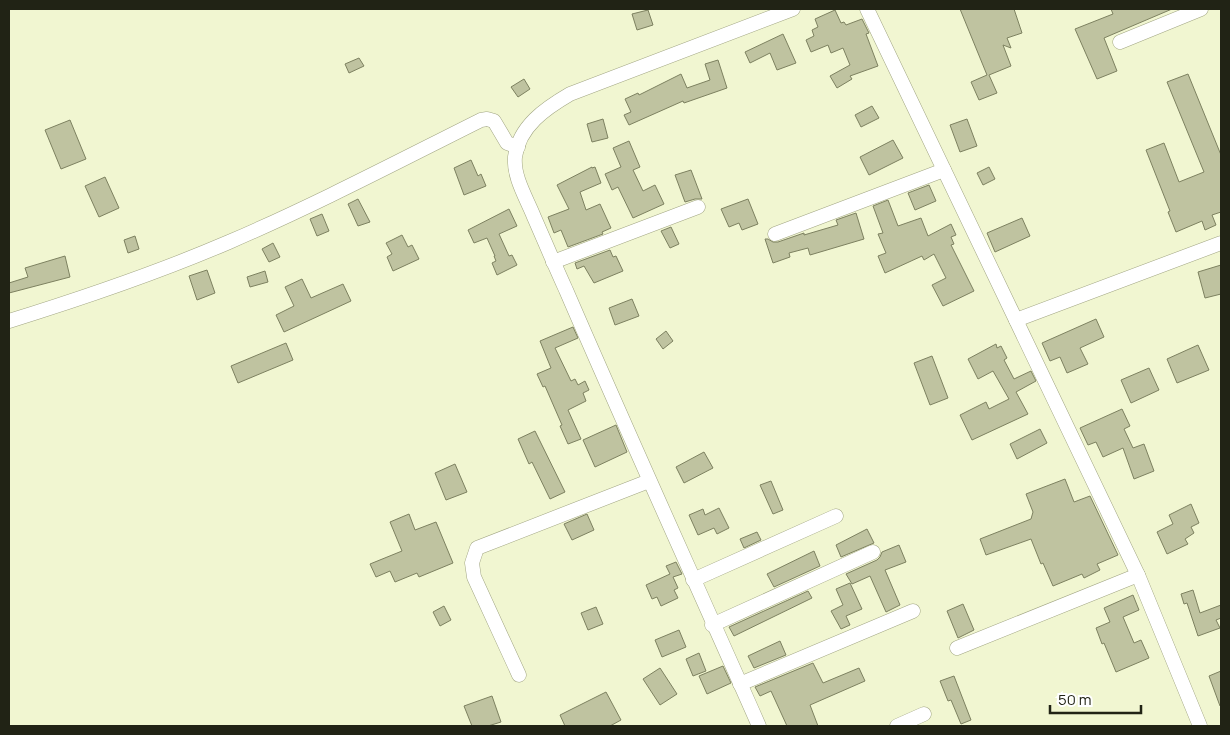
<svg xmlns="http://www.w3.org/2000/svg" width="1230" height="735" font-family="Manrope,sans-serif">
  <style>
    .building { fill: #bfc3a0; stroke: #7d8160 }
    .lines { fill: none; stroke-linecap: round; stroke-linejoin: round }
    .minor-casing { stroke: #a1a583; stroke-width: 15 }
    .minor { stroke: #fff; stroke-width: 14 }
  </style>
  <rect width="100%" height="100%" fill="#f1f6d1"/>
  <g class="building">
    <polygon points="960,9 1014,9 1022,33 1007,38 1011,48 1003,45 1011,66 989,75 997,93 979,100 971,82 987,75"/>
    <polygon points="1111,9 1172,9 1104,38 1117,71 1097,79 1075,29 1113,14"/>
    <polygon points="648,10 653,25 637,30 632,14"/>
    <polygon points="835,10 841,23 844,22 846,25 862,19 869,33 866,34 878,66 850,76 852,79 837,88 830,76 850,65 843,48 831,53 828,45 811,52 806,40 814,36 812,30 818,27 815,19"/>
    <polygon points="783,34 796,63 777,70 770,53 750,63 745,52"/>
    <polygon points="359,58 364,66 349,73 345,64"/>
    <polygon points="718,60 727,88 684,103 683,101 629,125 624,115 631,112 625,99 638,93 639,95 681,74 687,88 710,80 705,64"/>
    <polygon points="1188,74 1221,155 1221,212 1212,215 1216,225 1205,230 1202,221 1176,232 1168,212 1170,211 1146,150 1164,143 1179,182 1204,172 1167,82"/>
    <polygon points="524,79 530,89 518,97 511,87"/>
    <polygon points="872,106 879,118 861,127 855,115"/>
    <polygon points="603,119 608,138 592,142 587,124"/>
    <polygon points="967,119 977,146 960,152 950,125"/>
    <polygon points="70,120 86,159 61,169 45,130"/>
    <polygon points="893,140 903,158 869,175 860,157"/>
    <polygon points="629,141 640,167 633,170 643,191 655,185 664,204 633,218 618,187 612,190 605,174 621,167 613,148"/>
    <polygon points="471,160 478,176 481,174 486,186 464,195 454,168"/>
    <polygon points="592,167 592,168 595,167 601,183 580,192 586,210 600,204 611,228 602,232 603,234 568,247 561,230 554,233 548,217 569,209 557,185"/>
    <polygon points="989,167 995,179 983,185 977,173"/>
    <polygon points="691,170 702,199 695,199 685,202 675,175"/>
    <polygon points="105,177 119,208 99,217 85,186"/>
    <polygon points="929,185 936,201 915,210 908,193"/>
    <polygon points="358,199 370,222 358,226 348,204"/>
    <polygon points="748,199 758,224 742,230 739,223 729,227 721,209"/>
    <polygon points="888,200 898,226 921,218 928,236 951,224 956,235 951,237 954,244 951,245 974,291 943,306 932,285 946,278 934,254 924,260 922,256 885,273 878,256 886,253 878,234 883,233 873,206"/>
    <polygon points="509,209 517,226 499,234 509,256 512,255 517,265 497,275 492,263 496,261 494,256 495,256 487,238 474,243 468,230"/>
    <polygon points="856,213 864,239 810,255 808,248 789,253 790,257 773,263 765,239 768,239 773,242 778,242 804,233 804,235 838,225 836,220"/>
    <polygon points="322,214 329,231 317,236 310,219"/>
    <polygon points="1022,218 1030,236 995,252 987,233"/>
    <polygon points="671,227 679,244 670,248 661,231"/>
    <polygon points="402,235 408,247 412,245 419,259 393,271 387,257 392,254 386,243"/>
    <polygon points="135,236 139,249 128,253 124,240"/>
    <polygon points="273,243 280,257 269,262 262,249"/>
    <polygon points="610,250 613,257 616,256 623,271 594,283 584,266 577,269 575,263"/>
    <polygon points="65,256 70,277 9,293 9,283 28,277 25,268"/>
    <polygon points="1221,265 1221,294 1205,298 1198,272"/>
    <polygon points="207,270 215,293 197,300 189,276"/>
    <polygon points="265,271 268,282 250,287 247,277"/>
    <polygon points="302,279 311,298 343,284 351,301 284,332 276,315 294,306 285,287"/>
    <polygon points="632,299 639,316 615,325 609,308"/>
    <polygon points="1096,319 1104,337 1080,348 1088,364 1067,373 1060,357 1050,361 1042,343"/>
    <polygon points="573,327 578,338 555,348 571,381 575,379 578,385 585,381 589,390 583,393 586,401 568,410 581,439 568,444 560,426 562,425 545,386 543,387 537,374 551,368 540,341"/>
    <polygon points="666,331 673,341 663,349 656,339"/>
    <polygon points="286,343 293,360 238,383 231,366"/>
    <polygon points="996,344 997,348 1001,346 1007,358 1004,360 1014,379 1031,371 1036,381 1016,392 1028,414 972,440 960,415 986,402 989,409 1009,399 993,371 978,379 968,359"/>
    <polygon points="1198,345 1209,370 1177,383 1167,359"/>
    <polygon points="932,356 948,398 930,405 914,363"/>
    <polygon points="1149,368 1159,390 1131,403 1121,380"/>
    <polygon points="1122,409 1130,426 1124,429 1133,448 1144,444 1154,471 1134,479 1123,448 1103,457 1096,442 1088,445 1080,428"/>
    <polygon points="616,425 627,452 595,467 583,440"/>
    <polygon points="1040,429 1047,443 1017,459 1010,444"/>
    <polygon points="535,431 565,492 550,499 532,462 529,464 518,439"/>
    <polygon points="704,452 713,468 684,483 676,467"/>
    <polygon points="455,464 467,492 446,500 435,473"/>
    <polygon points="1065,479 1074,502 1090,496 1118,555 1097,564 1100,570 1084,578 1082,574 1053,586 1043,563 1041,564 1031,539 986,555 980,539 1031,519 1033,512 1026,494"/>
    <polygon points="771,481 783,510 773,514 760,485"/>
    <polygon points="1191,504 1199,523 1191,527 1194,533 1185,539 1188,544 1167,554 1157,532 1173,524 1169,515"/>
    <polygon points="719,508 729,528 717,534 714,528 698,535 689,515 703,509 705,515"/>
    <polygon points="409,514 415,530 436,522 453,563 419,577 417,573 395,582 390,571 376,577 370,564 402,551 390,522"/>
    <polygon points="587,514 594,530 572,540 564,524"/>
    <polygon points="867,529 874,543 841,557 836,545"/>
    <polygon points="757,532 761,540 744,548 740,539"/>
    <polygon points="899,545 906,562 885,570 900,605 886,612 870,576 852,584 846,574 877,560 880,557 882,552"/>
    <polygon points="814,551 820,566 774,587 767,574"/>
    <polygon points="676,562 682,574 673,577 678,588 674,590 678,598 661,606 657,597 652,599 646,585 670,574 666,566"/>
    <polygon points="850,583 862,609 846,616 850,625 841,629 831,611 843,605 836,589"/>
    <polygon points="1193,590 1200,613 1221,605 1221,618 1216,620 1220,628 1198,636 1187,603 1184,604 1181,594"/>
    <polygon points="808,591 812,598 734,636 729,627"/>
    <polygon points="1133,595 1139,610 1123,617 1134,643 1141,640 1149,658 1116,672 1104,643 1102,644 1096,628 1110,622 1104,608"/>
    <polygon points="963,604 974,630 958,638 947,611"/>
    <polygon points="444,606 451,620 440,626 433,612"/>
    <polygon points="596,607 603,624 588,630 581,613"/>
    <polygon points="679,630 686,647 662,657 655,640"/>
    <polygon points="780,641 786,655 754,668 748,656"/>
    <polygon points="699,653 706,671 693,676 686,659"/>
    <polygon points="813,663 823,683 859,668 865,681 810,705 818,726 787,726 771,691 760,696 755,687"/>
    <polygon points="723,666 731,683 707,694 699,676"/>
    <polygon points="660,668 677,694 660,705 643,679"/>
    <polygon points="1221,671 1221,706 1220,706 1209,676"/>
    <polygon points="954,676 971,720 961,724 951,700 948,701 940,681"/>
    <polygon points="606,692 621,720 610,726 565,726 560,715"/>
    <polygon points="492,696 501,722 488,726 472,726 464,706"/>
  </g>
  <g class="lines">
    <defs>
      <g id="minor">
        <polyline points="867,9 1138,575 1200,726"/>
        <polyline points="1120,42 1201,9"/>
        <polyline points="775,234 944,170"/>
        <polyline points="553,262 698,207"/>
        <polyline points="1016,320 1221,243"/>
        <path d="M9 321C83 298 157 273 229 242 315 205 397 162 481 120L487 119 494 121 507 143 518 147"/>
        <polyline points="693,580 836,516"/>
        <polyline points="712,625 873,552"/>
        <polyline points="957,648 1138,575"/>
        <polyline points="519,675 474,577 472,563 477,548 649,481"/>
        <polyline points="740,684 913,611"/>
        <path d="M759 726C695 581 629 436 566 290 555 266 545 242 534 217 527 199 513 177 515 157 519 126 546 108 570 94L793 9"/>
        <polyline points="897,726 924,714"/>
      </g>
    </defs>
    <use href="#minor" class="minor-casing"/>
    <use href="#minor" class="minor"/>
  </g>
  <rect width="1230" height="735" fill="none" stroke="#212315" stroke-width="20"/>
  <path d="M1050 705v8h91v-8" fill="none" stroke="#212315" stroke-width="2.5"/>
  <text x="1058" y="705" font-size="15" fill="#212315" stroke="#ffffff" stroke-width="4" paint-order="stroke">50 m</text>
</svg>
